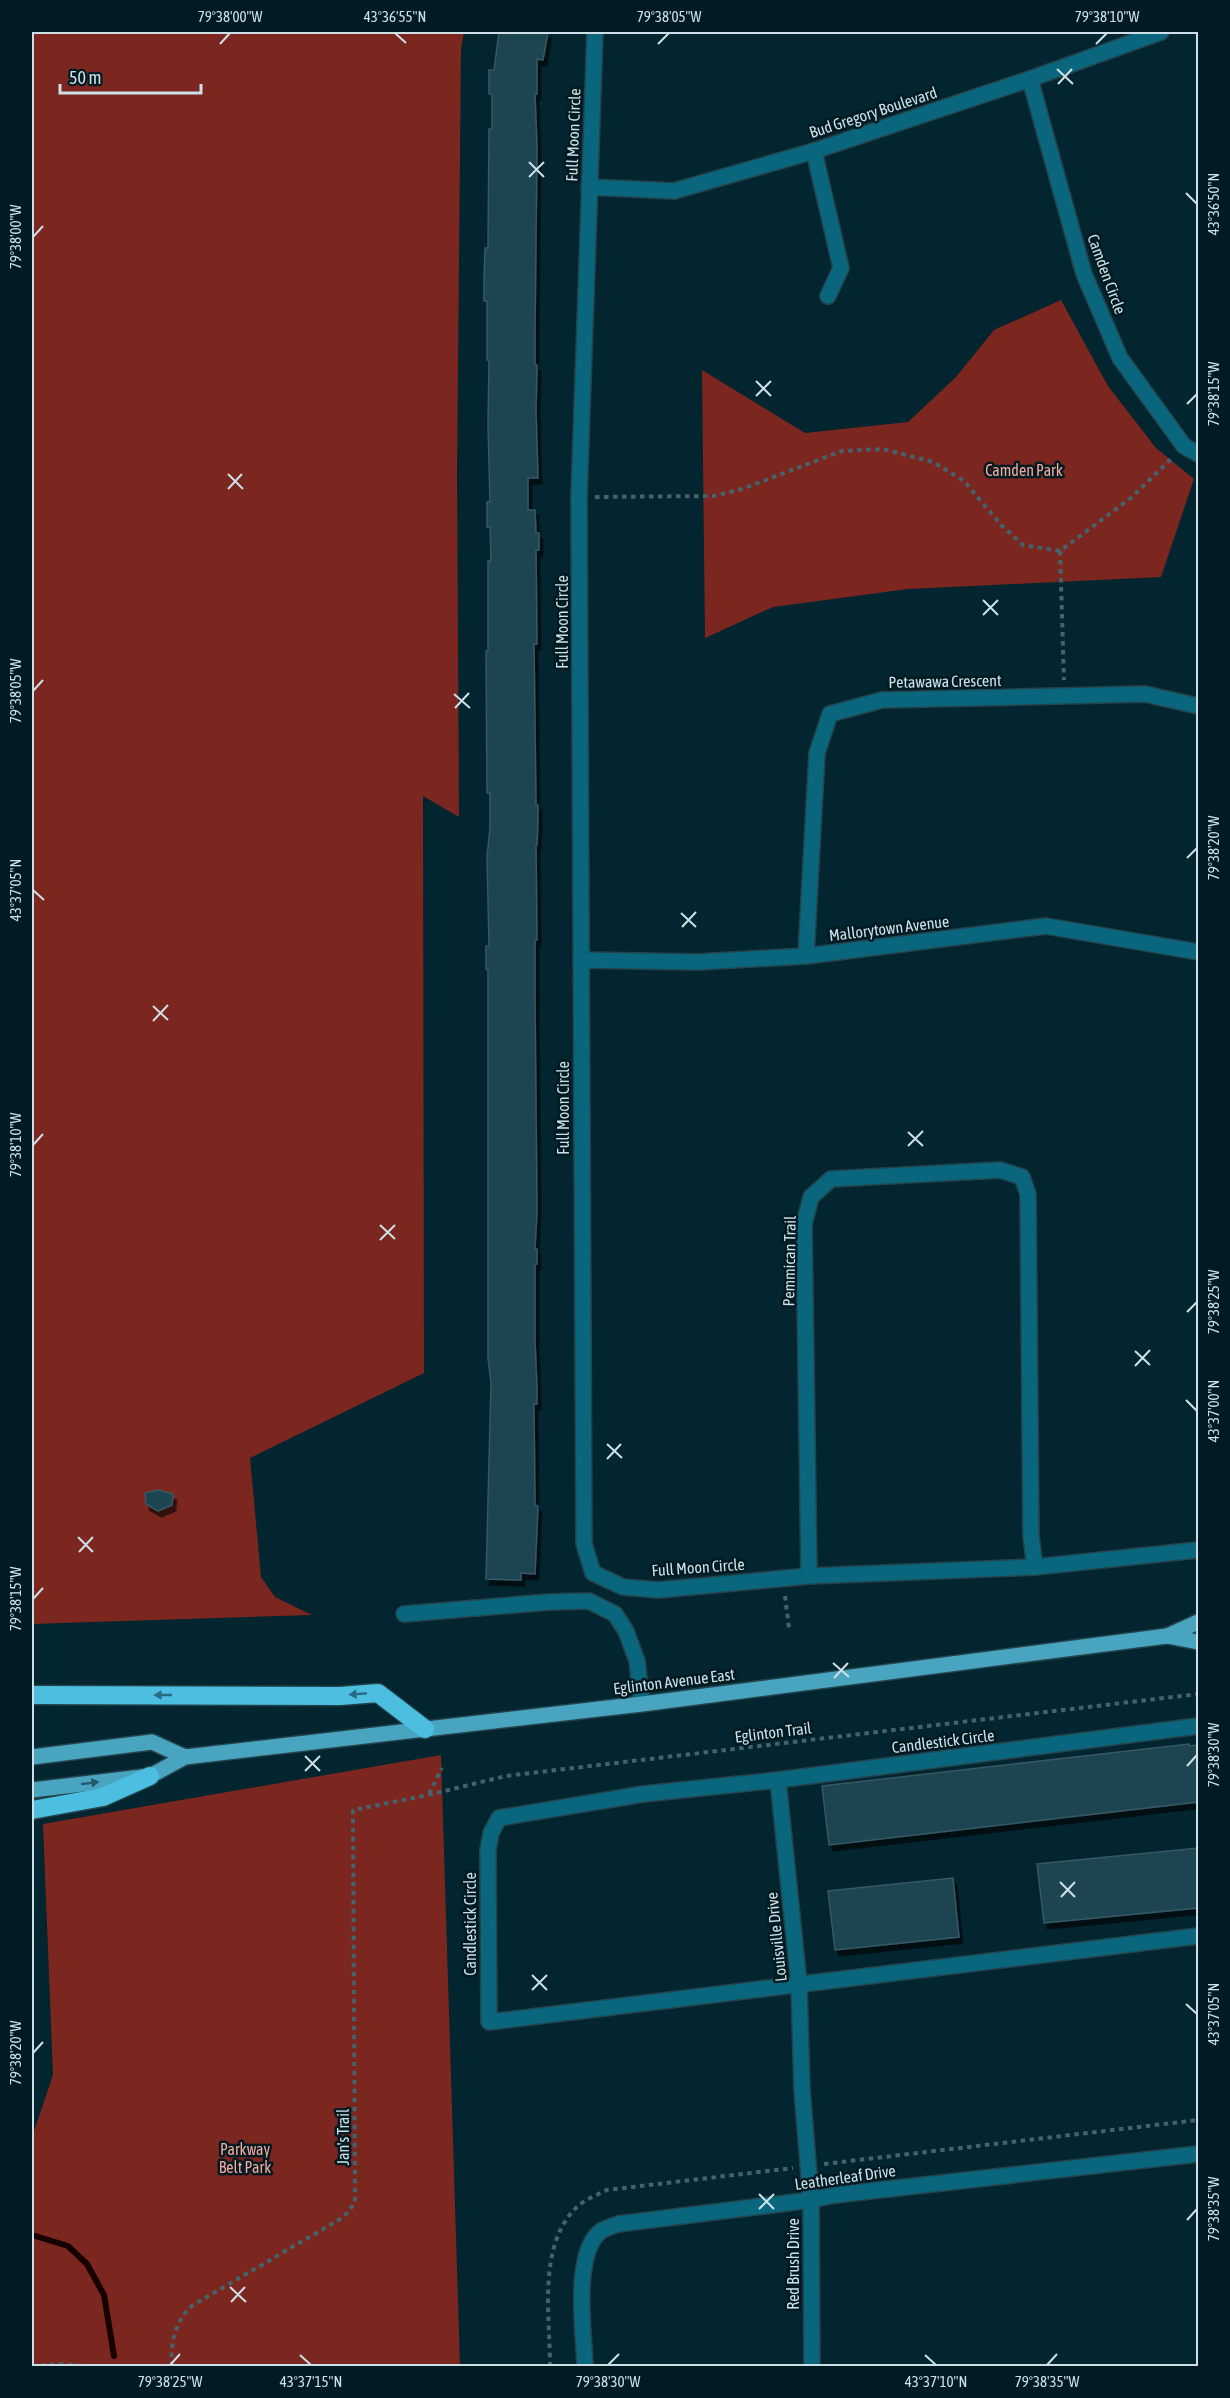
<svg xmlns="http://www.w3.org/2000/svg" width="1230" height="2398" font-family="'Asap Condensed',sans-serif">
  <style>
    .green { fill: #7b261e }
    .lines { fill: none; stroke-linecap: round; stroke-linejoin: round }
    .stream { stroke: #160000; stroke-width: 6 }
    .building { fill: #1b4451; stroke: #375863; stroke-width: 1.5; filter: url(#shadow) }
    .minor-casing { stroke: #23434c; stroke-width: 18 }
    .major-casing { stroke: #23434c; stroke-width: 18 }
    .highway-casing { stroke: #23434c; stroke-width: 21 }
    .path { stroke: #45636c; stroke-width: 4; stroke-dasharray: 4.5 4.5; stroke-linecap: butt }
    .minor { stroke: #0a667d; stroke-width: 15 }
    .major { stroke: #49a4c0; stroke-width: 15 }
    .highway { stroke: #4cbee0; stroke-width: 18 }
    .oneway { fill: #276c81 }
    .oneway2 { fill: #225969 }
    .ticks { fill: none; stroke: #cee0e7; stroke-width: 2 }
    .labels { text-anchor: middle; stroke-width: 5; stroke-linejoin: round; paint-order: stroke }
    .street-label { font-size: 16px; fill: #cee0e7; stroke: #021b22 }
    .park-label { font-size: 16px; fill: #f6a89d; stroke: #021b22 }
    .neatline { fill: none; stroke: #cee0e7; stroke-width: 2 }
    .ticks-label { font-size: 15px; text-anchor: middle; fill: #cee0e7 }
  </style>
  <defs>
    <filter id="shadow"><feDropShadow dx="3.5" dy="6" stdDeviation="0" flood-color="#0009"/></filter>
  </defs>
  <rect width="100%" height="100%" fill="#02252f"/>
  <g class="green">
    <polygon points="32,32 464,32 461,48 457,474 459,817 423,796 424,1373 250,1458 261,1577 275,1597 312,1615 32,1624"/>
    <polygon points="1061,300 1108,386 1156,448 1194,479 1161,577 908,589 773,607 705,638 702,370 805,433 908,422 956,377 994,330"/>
    <polygon points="441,1755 460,2366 32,2366 32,2137 53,2075 43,1824"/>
  </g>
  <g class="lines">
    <polyline class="stream" points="32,2235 68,2246 87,2264 104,2295 114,2356"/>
  </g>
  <g class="building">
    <polygon points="499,32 548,32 543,60 537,59 537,94 535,94 537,147 535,332 535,365 537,365 536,411 538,478 528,478 528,510 535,510 536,533 539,533 539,550 536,550 537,644 534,644 536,805 538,805 538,822 537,845 536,845 537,940 535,940 535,998 537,1211 535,1249 537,1249 537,1264 535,1264 535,1341 537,1389 537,1404 534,1404 535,1505 538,1506 535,1574 521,1573 521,1580 486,1579 491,1383 488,1358 488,970 486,969 486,946 489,946 487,857 490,828 490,793 487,793 486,651 488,651 488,561 491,561 490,527 487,527 487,502 490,502 488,425 489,360 487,360 487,301 484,301 484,278 485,248 488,248 489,129 492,129 492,94 489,94 489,70 494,70"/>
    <polygon points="158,1490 173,1494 172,1505 158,1511 146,1504 145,1493"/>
    <polygon points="1189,1744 1189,1746 1198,1745 1198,1802 829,1845 822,1786"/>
    <polygon points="1198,1848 1198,1908 1044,1923 1037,1864"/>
    <polygon points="953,1878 959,1937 835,1950 828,1891"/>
  </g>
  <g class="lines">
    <defs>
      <g id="minor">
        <polyline points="595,32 579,497 584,1544 593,1573 623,1587 658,1590 809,1576 1035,1567 1198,1550"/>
        <polyline points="1030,79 1084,274 1120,358 1184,446 1198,454"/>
        <polyline points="814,151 841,268 828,296"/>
        <polyline points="589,187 674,191 814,151 1030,79 1161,32"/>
        <polyline points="806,956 817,753 830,714 882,700 1145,694 1198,706"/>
        <polyline points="581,960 698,962 806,956 1046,926 1198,952"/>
        <polyline points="809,1576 804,1224 811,1197 831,1179 1000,1170 1022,1177 1028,1194 1031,1536 1035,1567"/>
        <polyline points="404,1614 549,1602 589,1601 615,1614 626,1631 637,1661 642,1704"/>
        <polyline points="1198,1726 778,1780 643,1794 499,1818 491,1833 488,1850 489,2022 1198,1936"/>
        <polyline points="778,1780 799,1984 802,2090 811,2200 812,2366"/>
        <path d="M585 2366C584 2334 572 2253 601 2231 606 2228 613 2226 618 2224L811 2200 835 2195 1198 2154"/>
      </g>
      <g id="major">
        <polyline points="1167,1636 1198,1622"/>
        <polyline points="32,1757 152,1742 185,1757"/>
        <polyline points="32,1790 150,1776 185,1757 642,1704 1167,1636 1198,1642"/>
      </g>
      <g id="highway">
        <polyline points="32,1695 340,1696 378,1693 425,1729"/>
        <polyline points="32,1810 103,1797 150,1776"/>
      </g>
    </defs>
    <use href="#minor" class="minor-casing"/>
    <use href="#major" class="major-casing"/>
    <use href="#highway" class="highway-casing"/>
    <g class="path">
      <polyline points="595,497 714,496 742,489 842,451 883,449 933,462 964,481 1002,526 1023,545 1060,551 1132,497 1173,457"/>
      <polyline points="1060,551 1064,680"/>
      <polyline points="785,1596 789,1628"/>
      <polyline points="429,1794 442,1768"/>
      <polyline points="824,2164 1198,2120"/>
      <polyline points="32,2366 62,2364 86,2366"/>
      <path d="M172 2366C170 2344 175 2320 193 2305L342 2218 349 2211 355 2202 353 1810 428 1795 506 1776 1198 1694"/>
      <path d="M550 2366C550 2315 537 2244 578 2206 586 2199 597 2195 607 2190L793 2168"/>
    </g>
    <use href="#minor" class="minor"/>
    <use href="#major" class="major"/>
    <use href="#highway" class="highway"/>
  </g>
  <defs><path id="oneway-solid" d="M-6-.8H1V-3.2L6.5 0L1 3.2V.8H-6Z" transform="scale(1.5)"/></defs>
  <g class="oneway">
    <use href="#oneway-solid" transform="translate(358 1694) rotate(176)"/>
    <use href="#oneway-solid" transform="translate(163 1695) rotate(-180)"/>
  </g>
  <use class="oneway2" href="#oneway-solid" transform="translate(90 1783) rotate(-7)"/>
  <path class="ticks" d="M395 33 406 43M220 44 230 33M658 44 669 33M1096 44 1107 33M1057 69 1073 84M1058 84 1072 69M529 162 544 177M529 177 544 162M1186 193 1197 204M33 237 43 226M756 381 771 396M756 396 771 381M1187 404 1197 394M228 474 243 489M228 489 242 474M983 600 998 615M983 615 998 600M33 691 43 680M454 694 470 708M455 708 469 693M1187 858 1197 848M33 890 44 900M681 913 696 927M682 927 696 912M153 1006 168 1020M153 1021 168 1005M908 1132 923 1146M33 1145 43 1134M908 1146 923 1131M380 1225 395 1239M380 1240 395 1225M1187 1312 1197 1302M1135 1351 1150 1365M1135 1366 1150 1350M1186 1400 1197 1411M607 1444 622 1458M607 1459 621 1444M78 1537 93 1552M79 1552 93 1537M33 1599 43 1588M833 1663 849 1677M834 1678 848 1663M305 1756 320 1771M1187 1766 1197 1755M305 1771 320 1756M1060 1882 1075 1897M1061 1897 1075 1882M532 1975 547 1990M532 1990 547 1975M1186 2004 1197 2014M33 2053 43 2042M759 2194 774 2209M759 2209 774 2194M1187 2220 1197 2209M230 2287 246 2302M231 2302 245 2287M300 2355 311 2365M925 2355 936 2365M170 2365 180 2354M608 2365 619 2354M1047 2365 1057 2354"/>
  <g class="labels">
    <g class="street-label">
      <text transform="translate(873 112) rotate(-18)" y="6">Bud Gregory Boulevard</text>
      <text transform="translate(573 135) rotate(-88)" y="6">Full Moon Circle</text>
      <text transform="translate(1107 274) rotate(70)" y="6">Camden Circle</text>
      <text transform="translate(562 622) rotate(-90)" y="6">Full Moon Circle</text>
      <text transform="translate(945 681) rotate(-1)" y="6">Petawawa Crescent</text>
      <text transform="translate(889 928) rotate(-7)" y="6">Mallorytown Avenue</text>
      <text transform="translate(563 1108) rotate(-90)" y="6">Full Moon Circle</text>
      <text transform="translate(789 1261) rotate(-89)" y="6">Pemmican Trail</text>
      <text transform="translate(698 1567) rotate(-4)" y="6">Full Moon Circle</text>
      <text transform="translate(674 1681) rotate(-7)" y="6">Eglinton Avenue East</text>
      <text transform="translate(773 1732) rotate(-7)" y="6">Eglinton Trail</text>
      <text transform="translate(943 1741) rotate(-7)" y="6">Candlestick Circle</text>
      <text transform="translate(470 1924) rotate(-90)" y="6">Candlestick Circle</text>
      <text transform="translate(776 1937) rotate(-96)" y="6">Louisville Drive</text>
      <text transform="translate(343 2137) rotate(-90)" y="6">Jan's Trail</text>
      <text transform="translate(845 2177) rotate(-8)" y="6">Leatherleaf Drive</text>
      <text transform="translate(793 2264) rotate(-90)" y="6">Red Brush Drive</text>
    </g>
    <g class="park-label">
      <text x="1024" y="476">Camden Park</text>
      <text x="245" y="2155">Parkway<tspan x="245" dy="18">Belt Park</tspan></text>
    </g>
  </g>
  <rect width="1230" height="2398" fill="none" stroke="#021b22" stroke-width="66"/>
  <path d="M60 84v9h141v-9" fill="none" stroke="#cee0e7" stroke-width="3"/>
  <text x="69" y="84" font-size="18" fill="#cee0e7" stroke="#021b22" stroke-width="4.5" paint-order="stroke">50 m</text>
  <rect x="33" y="33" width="1164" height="2332" class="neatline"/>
  <g class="ticks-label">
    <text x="230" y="22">79°38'00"W</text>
    <text x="395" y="22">43°36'55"N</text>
    <text x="669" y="22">79°38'05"W</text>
    <text x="1107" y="22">79°38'10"W</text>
    <text transform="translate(1214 204) rotate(-90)" y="5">43°36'50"N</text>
    <text transform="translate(16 237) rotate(-90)" y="5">79°38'00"W</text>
    <text transform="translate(1214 394) rotate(-90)" y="5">79°38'15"W</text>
    <text transform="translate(16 691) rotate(-90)" y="5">79°38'05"W</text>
    <text transform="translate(1214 848) rotate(-90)" y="5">79°38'20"W</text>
    <text transform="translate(16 890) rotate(-90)" y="5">43°37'05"N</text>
    <text transform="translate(16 1145) rotate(-90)" y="5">79°38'10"W</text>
    <text transform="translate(1214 1302) rotate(-90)" y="5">79°38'25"W</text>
    <text transform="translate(1214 1411) rotate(-90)" y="5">43°37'00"N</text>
    <text transform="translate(16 1599) rotate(-90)" y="5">79°38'15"W</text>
    <text transform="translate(1214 1755) rotate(-90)" y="5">79°38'30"W</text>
    <text transform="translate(1214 2014) rotate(-90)" y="5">43°37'05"N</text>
    <text transform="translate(16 2053) rotate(-90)" y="5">79°38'20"W</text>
    <text transform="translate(1214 2209) rotate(-90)" y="5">79°38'35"W</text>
    <text x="170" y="2387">79°38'25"W</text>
    <text x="311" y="2387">43°37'15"N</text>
    <text x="608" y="2387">79°38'30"W</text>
    <text x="936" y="2387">43°37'10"N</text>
    <text x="1047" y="2387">79°38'35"W</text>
  </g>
</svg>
